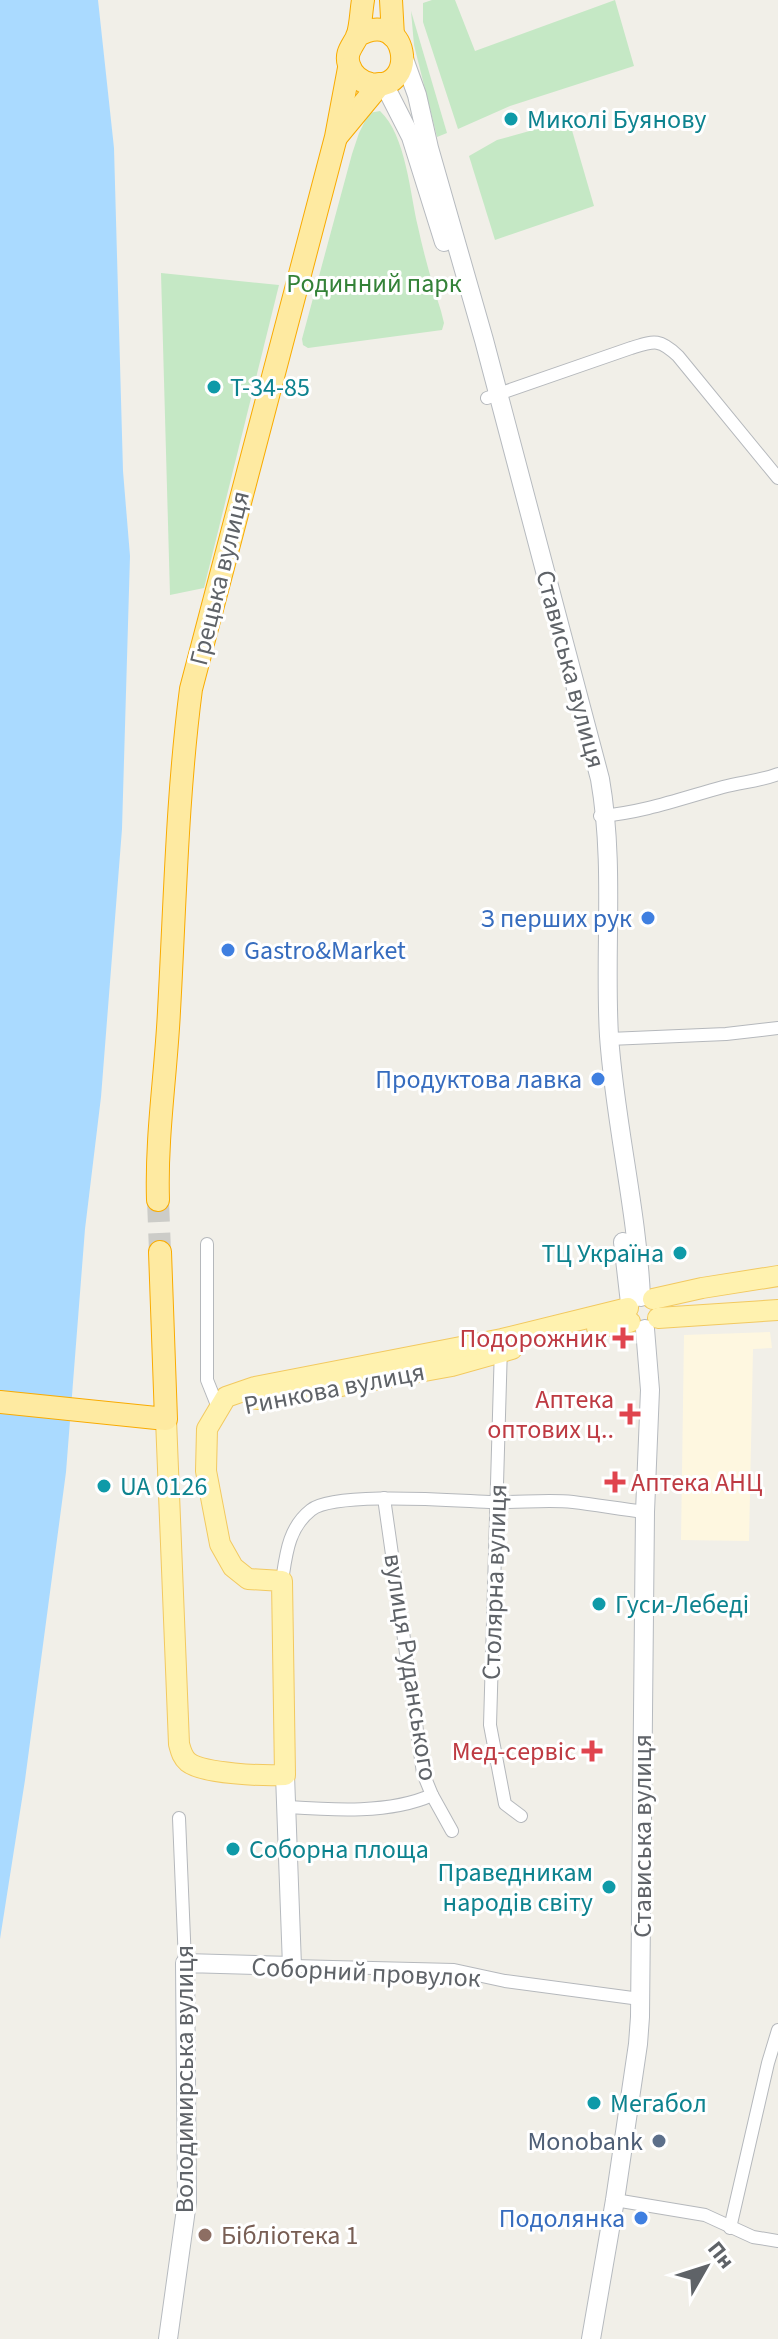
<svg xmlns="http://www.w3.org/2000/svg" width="778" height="2339" font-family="'Source Sans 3',sans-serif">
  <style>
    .commercial { fill: #fef7e0 }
    .green { fill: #c5e8c5 }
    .water { fill: #aadaff }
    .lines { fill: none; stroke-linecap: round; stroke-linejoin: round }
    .trunk-tunnel { stroke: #ccccc8; stroke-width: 22; stroke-dasharray: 22 11; stroke-linecap: butt }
    .minor-casing { stroke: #b5b8bc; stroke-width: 14 }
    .secondary-casing { stroke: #b6babf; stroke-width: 20 }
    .primary-casing { stroke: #f2c960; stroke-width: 22 }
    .trunk-casing { stroke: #f9ab00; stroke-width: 24 }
    .minor { stroke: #fff; stroke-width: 12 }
    .secondary { stroke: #fff; stroke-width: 18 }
    .primary { stroke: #fff2af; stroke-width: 20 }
    .trunk { stroke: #feeaa1; stroke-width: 22 }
    .culture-dot { fill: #0f9aa8; stroke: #fff; stroke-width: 3 }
    .shop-dot { fill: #3f7fe0; stroke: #fff; stroke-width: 3 }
    .health-dot { fill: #e0444e; stroke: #fff; stroke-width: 3 }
    .service-dot { fill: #5c6f8a; stroke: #fff; stroke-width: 3 }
    .education-dot { fill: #8d6e63; stroke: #fff; stroke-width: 3 }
    .labels { text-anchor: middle; stroke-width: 6; stroke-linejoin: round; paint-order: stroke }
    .culture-label { font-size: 26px; fill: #0d838f; stroke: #fff; text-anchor: start }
    .park-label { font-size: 26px; fill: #348238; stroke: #fff }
    .street-label { font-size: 26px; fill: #5f6368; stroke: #fff }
    .shop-label { font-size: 26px; fill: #366cbe; stroke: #fff; text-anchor: end }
    .health-label { font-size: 26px; fill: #be3a42; stroke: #fff; text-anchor: end }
    .service-label { font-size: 26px; fill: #4e5e75; stroke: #fff; text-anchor: end }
    .education-label { font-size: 26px; fill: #785e54; stroke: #fff; text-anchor: start }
  </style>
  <rect width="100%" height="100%" fill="#f1efe8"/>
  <polygon class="commercial" points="770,1332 772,1348 753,1349 749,1541 681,1540 684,1335"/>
  <g class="green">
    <polygon points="432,0 455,0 475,51 615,0 634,66 510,106 458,129 423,22 423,3"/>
    <polygon points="411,11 447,133 437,137 414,45"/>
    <path d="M380 111C406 135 410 194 418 227 424 255 432 283 441 311L444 323 442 330 308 348 303 345 302 339 352 154 359 133 369 113Z"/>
    <polygon points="569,120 594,206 495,240 469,156 497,140"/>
    <polygon points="161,273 279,285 204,588 170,595"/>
  </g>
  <polygon class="water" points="0,0 98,0 114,148 123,471 130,556 122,829 101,1097 85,1229 66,1472 25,1780 0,1939"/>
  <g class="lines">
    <polyline class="trunk-tunnel" points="158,1200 160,1252"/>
    <defs>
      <g id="minor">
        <path d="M487 398 631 348C654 341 659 338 678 356L778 478"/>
        <path d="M600 816C642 813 683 798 723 787 742 782 760 781 778 774"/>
        <polyline points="609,1039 726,1034 778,1028"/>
        <polyline points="207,1244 207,1380 219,1410"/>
        <polyline points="501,1346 490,1725 505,1804 521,1816"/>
        <polyline points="384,1498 423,1773 432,1795 452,1831"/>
        <path d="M282 1581C286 1555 288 1528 311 1510 335 1491 458 1501 493 1502 519 1503 546 1499 573 1502 597 1505 621 1509 645 1512"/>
        <path d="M287 1807C332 1810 390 1814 432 1795"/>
        <polyline points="179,1818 185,1963"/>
        <polyline points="292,1966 454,1970 505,1981 640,1999"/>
        <polyline points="615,2200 705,2215 753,2237 778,2241"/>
        <polyline points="730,2228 768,2063 778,2030"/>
      </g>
      <g id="secondary">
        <path d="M404 59 417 95 429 148 484 340 600 779C615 865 604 950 609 1036 615 1123 637 1209 641 1297"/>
        <polyline points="384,84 411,137 444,242"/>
        <polyline points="623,1242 630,1303"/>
        <polyline points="168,2339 187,2202 185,1963 292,1966 285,1775"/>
        <polyline points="591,2339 615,2200 638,2044 640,2017 645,1512 650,1390 645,1329"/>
      </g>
      <g id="primary">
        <polyline points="653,1299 702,1288 778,1276"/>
        <polyline points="658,1318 778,1310"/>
        <polyline points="597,1328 630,1322"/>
        <polyline points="257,1399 286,1396 452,1366 512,1349"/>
        <path d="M166 1419 179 1744C181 1751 182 1757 188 1762 203 1774 264 1776 285 1775L282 1581 248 1579 233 1567 220 1544 206 1471 207 1429 226 1397 255 1387 502 1339 628 1308"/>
      </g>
      <g id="trunk">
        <polyline points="391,0 393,36"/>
        <path d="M357 36C408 6 420 92 371 84 361 82 352 75 349 65 345 53 352 47 357 37 361 27 361 11 363 0"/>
        <polyline points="337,136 380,84"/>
        <path d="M158 1200C156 1136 166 1074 169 1011 175 904 177 796 191 689L336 137 349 68"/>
        <polyline points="0,1402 166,1419 160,1252"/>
      </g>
    </defs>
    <use href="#minor" class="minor-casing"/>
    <use href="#secondary" class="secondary-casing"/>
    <use href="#primary" class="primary-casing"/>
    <use href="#trunk" class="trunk-casing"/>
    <use href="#minor" class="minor"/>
    <use href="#secondary" class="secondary"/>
    <use href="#primary" class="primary"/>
    <use href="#trunk" class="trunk"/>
  </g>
  <g class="culture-dot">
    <circle cx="511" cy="119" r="8"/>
    <circle cx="214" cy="387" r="8"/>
    <circle cx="680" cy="1253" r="8"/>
    <circle cx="104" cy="1486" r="8"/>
    <circle cx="599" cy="1604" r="8"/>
    <circle cx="233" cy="1849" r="8"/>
    <circle cx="609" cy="1887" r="8"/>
    <circle cx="594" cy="2103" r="8"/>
  </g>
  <g class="shop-dot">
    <circle cx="648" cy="918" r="8"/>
    <circle cx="228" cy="950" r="8"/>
    <circle cx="598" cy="1079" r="8"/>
    <circle cx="641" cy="2218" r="8"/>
  </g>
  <g class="health-dot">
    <path d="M619 1326h8v8h8v8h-8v8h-8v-8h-8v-8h8z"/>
    <path d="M626 1402h8v8h8v8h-8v8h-8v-8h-8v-8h8z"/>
    <path d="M611 1470h8v8h8v8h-8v8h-8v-8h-8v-8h8z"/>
    <path d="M588 1739h8v8h8v8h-8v8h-8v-8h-8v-8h8z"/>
  </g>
  <circle class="service-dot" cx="659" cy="2141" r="8"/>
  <circle class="education-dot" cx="205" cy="2235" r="8"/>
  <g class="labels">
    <g class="culture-label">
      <text x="527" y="128">Миколі Буянову</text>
      <text x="230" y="396">Т-34-85</text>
      <text x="664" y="1262" text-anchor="end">ТЦ Україна</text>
      <text x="120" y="1495">UA 0126</text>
      <text x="615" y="1613">Гуси-Лебеді</text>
      <text x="249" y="1858">Соборна площа</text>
      <text x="593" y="1881" text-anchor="end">Праведникам<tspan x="593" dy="30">народів світу</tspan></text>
      <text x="610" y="2112">Мегабол</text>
    </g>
    <g class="park-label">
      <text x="374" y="292">Родинний парк</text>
    </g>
    <g class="street-label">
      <text transform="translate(219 578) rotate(-76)" y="9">Грецька вулиця</text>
      <text transform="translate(571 669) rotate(75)" y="9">Стависька вулиця</text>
      <text transform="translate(334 1388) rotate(-11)" y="9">Ринкова вулиця</text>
      <text transform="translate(494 1582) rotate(-88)" y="9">Столярна вулиця</text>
      <text transform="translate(411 1667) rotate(81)" y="9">вулиця Руданського</text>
      <text transform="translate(642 1836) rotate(-90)" y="9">Стависька вулиця</text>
      <text transform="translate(366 1972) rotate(3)" y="9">Соборний провулок</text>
      <text transform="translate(184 2079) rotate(-90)" y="9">Володимирська вулиця</text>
    </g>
    <g class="shop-label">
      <text x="632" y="927">З перших рук</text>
      <text x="244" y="959" text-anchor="start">Gastro&amp;Market</text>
      <text x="582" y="1088">Продуктова лавка</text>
      <text x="625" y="2227">Подолянка</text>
    </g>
    <g class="health-label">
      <text x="607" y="1347">Подорожник</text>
      <text x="614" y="1408">Аптека<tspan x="614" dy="30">оптових ц..</tspan></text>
      <text x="631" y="1491" text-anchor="start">Аптека АНЦ</text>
      <text x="576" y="1760">Мед-cервіс</text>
    </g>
    <g class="service-label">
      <text x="643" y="2150">Monobank</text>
    </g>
    <g class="education-label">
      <text x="221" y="2244">Бібліотека 1</text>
    </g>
  </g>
  <g transform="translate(706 2267) rotate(51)" stroke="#ffffff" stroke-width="6" paint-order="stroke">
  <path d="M0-6L14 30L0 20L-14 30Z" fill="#5f6368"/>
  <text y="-12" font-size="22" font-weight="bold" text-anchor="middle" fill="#5f6368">Пн</text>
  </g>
</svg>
